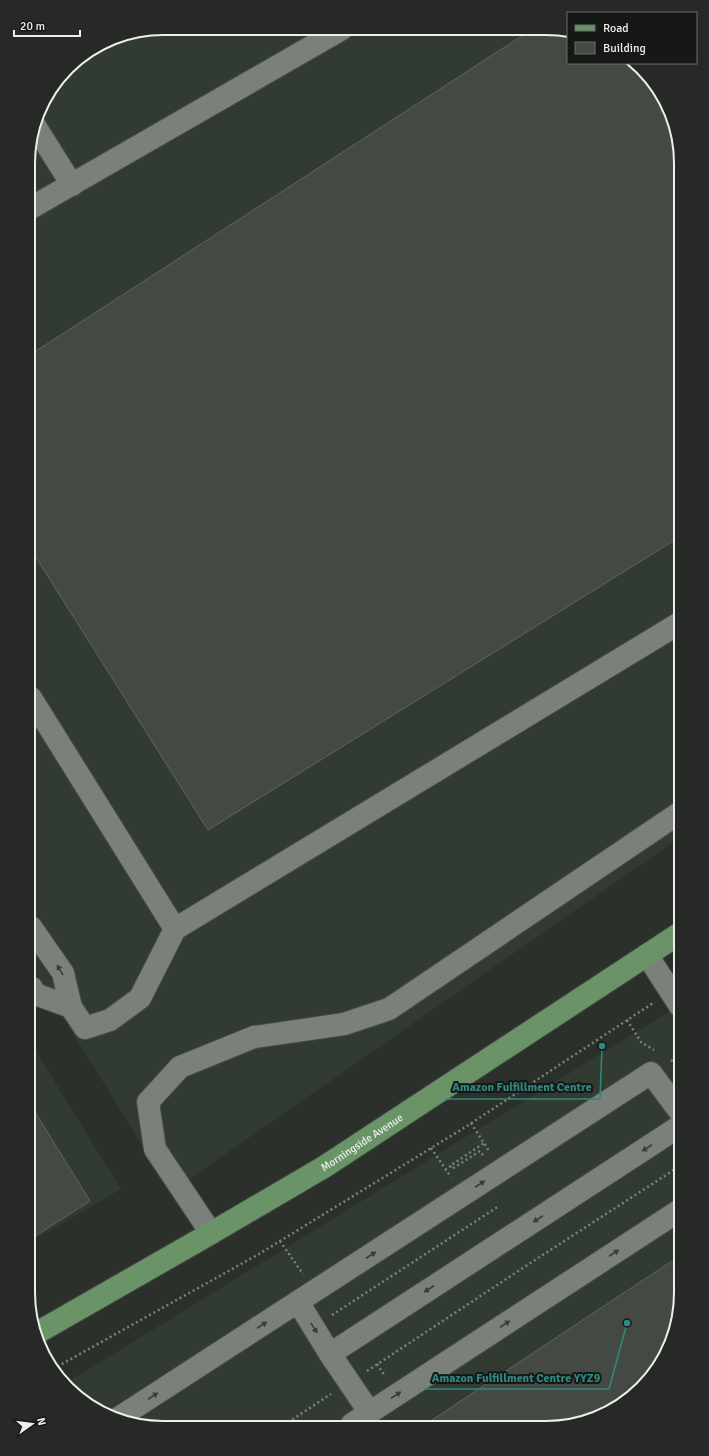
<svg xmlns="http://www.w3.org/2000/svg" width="709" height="1456" font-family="Signika,sans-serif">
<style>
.built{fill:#323b31}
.building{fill:#444a43;stroke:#60665f}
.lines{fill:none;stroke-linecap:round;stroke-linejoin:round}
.minor-casing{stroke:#484c47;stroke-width:24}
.major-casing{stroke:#484c47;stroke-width:24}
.path{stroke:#7e827d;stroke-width:2.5;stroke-dasharray:2 3;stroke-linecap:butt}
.minor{stroke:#7b817a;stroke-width:22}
.major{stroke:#6a9367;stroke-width:22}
.oneway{fill:#393d38}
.labels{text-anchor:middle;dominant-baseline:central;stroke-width:4;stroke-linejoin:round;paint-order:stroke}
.street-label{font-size:11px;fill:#ecefeb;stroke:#151815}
.rim{fill:none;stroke:#ecefeb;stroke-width:2}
.leader{fill:none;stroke:#308881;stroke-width:1.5}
.callout-dot{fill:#308881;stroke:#151815;stroke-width:1.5}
.callout-label{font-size:12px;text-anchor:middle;font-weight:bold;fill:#308881;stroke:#151815;stroke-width:4;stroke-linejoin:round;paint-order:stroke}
</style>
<rect width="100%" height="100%" fill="#2b302b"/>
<path class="built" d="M163 28 568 31V63H636L663 95 676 128 679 838 171 1192 32 967 29 145 42 103 74 62 111 38Z
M680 1005 681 1302 648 1382 621 1405 581 1423 137 1425 74 1394 65 1384Z
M32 1045 121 1189 32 1241Z"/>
<path class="building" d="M531 30 568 31V63H636L663 95 676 128 678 538 208 830 30 548V355Z
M32 1107 90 1201 32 1238Z
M681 1255V1302L671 1345 648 1382 621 1405 581 1423 426 1424Z"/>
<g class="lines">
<g class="minor-casing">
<path id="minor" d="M35 126 72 185
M29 209 342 29
M31 698 175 929
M31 927 63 973 71 1007 85 1028 110 1020 140 998 175 929 678 624
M647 955 680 1006
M32 988 35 994 71 1007
M211 1233 155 1149 148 1102 180 1067 254 1037 344 1024 389 1009 679 813
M298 1302 330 1354 370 1413
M330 1354 680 1126
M120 1417 651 1073 680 1112
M352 1424 680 1210"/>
</g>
<g class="major-casing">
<g id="major">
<path id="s1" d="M35 1334 201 1239 324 1167 679 934"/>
</g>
</g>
<path class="path" d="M627 1020 641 1042 654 1050
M671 1060 675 1063 680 1070
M471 1123 489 1151
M431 1148 451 1177
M483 1155 480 1151 452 1169 450 1166 484 1143
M280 1241 303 1274
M332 1315 499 1206
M377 1364 385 1376
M53 1369 259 1254 467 1126 653 1003
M367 1371 535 1260 680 1166
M284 1425 331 1394"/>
<use href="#minor" class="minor"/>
<use href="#major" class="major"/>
</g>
<defs><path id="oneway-solid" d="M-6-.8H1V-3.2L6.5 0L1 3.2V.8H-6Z"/></defs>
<g class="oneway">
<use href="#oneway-solid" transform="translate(60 970) rotate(-120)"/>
<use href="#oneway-solid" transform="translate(647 1148) rotate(147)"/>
<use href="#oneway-solid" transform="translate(480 1184) rotate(-33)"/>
<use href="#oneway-solid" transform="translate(538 1219) rotate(147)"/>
<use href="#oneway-solid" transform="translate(614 1253) rotate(-33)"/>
<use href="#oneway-solid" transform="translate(371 1255) rotate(-33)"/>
<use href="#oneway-solid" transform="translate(429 1289) rotate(147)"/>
<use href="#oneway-solid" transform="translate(505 1324) rotate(-33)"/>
<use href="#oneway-solid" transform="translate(262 1325) rotate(-33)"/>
<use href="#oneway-solid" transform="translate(314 1328) rotate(58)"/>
<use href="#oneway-solid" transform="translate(396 1395) rotate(-33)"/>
<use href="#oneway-solid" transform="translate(153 1396) rotate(-33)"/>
</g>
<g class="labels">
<g class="street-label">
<text stroke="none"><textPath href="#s1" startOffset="379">Morningside Avenue</textPath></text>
</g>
</g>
<path d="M0 0H709V1456H0ZM163 35H546A128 128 0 0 1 674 163V1293A128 128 0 0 1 546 1421H163A128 128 0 0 1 35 1293V163A128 128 0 0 1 163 35Z" fill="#262926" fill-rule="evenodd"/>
<path class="rim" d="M163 35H546A128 128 0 0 1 674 163V1293A128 128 0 0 1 546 1421H163A128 128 0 0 1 35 1293V163A128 128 0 0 1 163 35Z"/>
<path class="leader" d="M602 1046L600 1099H445M627 1323L609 1389H424"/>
<g class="callout-dot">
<circle cx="602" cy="1046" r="4"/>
<circle cx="627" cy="1323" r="4"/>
</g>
<g class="callout-label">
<text x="522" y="1091">Amazon Fulfillment Centre</text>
<text x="516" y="1382">Amazon Fulfillment Centre YYZ9</text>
</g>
<rect x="567" y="12" width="130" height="52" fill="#151815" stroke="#6b6e6b"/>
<rect x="575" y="25" width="20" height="6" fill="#6a9367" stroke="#6b6e6b"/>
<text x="603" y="32" font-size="12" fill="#ecefeb">Road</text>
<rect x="575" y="42" width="20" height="12" fill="#444a43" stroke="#6b6e6b"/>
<text x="603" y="52" font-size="12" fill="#ecefeb">Building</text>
<g transform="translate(32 1424) rotate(76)" stroke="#151815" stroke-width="3" paint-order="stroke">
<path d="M0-3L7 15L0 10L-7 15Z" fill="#ecefeb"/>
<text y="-6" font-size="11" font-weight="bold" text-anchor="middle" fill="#ecefeb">N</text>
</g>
<path d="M14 30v6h66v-6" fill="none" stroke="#ecefeb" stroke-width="2"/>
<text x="20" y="30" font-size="12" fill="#ecefeb" stroke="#151815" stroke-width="3" paint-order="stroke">20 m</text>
</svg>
